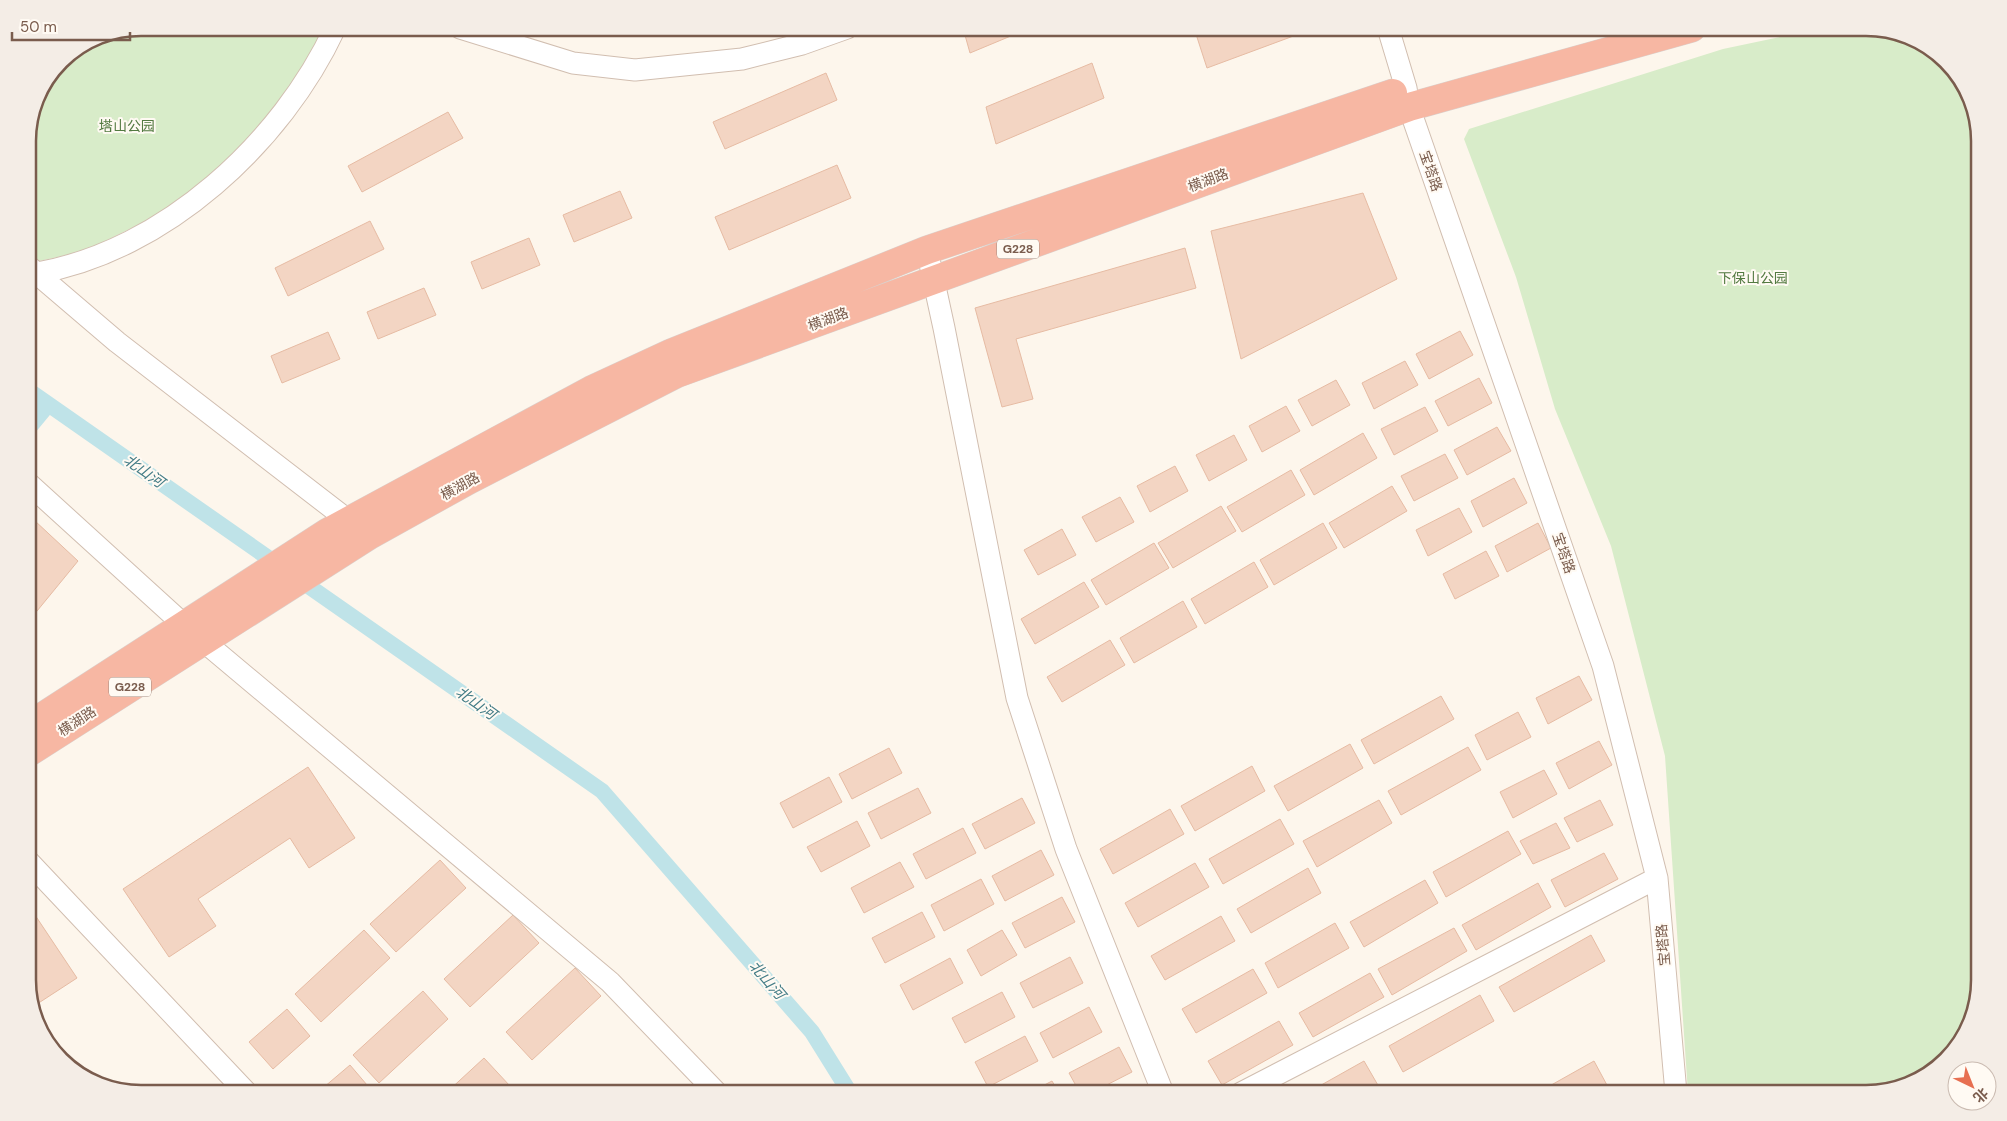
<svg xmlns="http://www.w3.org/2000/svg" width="2007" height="1121" font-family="'DM Sans','Noto Sans SC',sans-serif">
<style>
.green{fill:#d8ecc9}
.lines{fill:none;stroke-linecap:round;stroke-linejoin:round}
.canal{stroke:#bfe3e8;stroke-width:16}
.building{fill:#f3d5c3;stroke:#e6bba3}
.minor-casing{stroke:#d1beb0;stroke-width:23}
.highway-casing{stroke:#dad1cd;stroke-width:29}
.minor{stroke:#fff;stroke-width:21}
.highway{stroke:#f7b7a3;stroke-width:28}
.labels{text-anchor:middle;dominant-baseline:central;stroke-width:4;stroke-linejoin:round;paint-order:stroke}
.shield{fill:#fffaf3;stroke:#a28b7f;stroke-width:1}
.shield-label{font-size:12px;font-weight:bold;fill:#7a5c4d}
.park-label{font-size:14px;fill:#537a41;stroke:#fffaf3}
.street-label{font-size:14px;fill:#7a5c4d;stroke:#fffaf3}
.water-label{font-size:15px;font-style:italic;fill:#437c86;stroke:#fffaf3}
.rim{fill:none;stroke:#7a5c4d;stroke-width:2.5}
</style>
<rect width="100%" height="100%" fill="#fdf6ec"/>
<path class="green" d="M141 28H325L318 44 274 112 224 164 172 208 85 251 39 261 28 253V134L36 97 61 61 98 36Z
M1822 28H1866L1922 43 1961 78 1979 134V980L1964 1036 1923 1078 1866 1093H1688L1665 756 1611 546 1555 409 1516 277 1464 139 1469 129 1723 49Z"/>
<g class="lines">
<path class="canal" d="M28 390 602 791 812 1032 850 1093
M28 429 47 406"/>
</g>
<path class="building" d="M963 28H1030L970 53Z
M1194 28H1305L1307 31 1207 68Z
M1092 63 1104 98 996 144 986 107Z
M826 73 837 100 725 149 713 122Z
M448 112 463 138 362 192 348 166Z
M837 165 851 198 729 250 715 217Z
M620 191 632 218 574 242 563 215Z
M1363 193 1397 279 1241 359 1211 231Z
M370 221 384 249 288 296 275 268Z
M529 238 540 265 482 289 471 262Z
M1185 248 1196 288 1016 339 1033 399 1002 407 975 308Z
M424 288 436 315 378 339 367 312Z
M1460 331 1473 355 1429 379 1416 354Z
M328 332 340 359 282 383 271 356Z
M1405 361 1418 385 1374 409 1362 383Z
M1479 378 1492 403 1448 426 1435 401Z
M1336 380 1350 405 1312 426 1298 400Z
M1286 406 1300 431 1262 452 1249 426Z
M1425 407 1438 431 1394 455 1381 429Z
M1497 427 1511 451 1467 475 1454 450Z
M1363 433 1377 458 1314 495 1300 470Z
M1234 435 1247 460 1209 481 1196 455Z
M1445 454 1458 478 1414 501 1401 476Z
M1175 466 1188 491 1150 512 1137 486Z
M1291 470 1305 495 1242 532 1227 507Z
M1514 478 1527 503 1483 527 1471 501Z
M1392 486 1407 511 1344 548 1329 523Z
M1120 497 1134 522 1096 542 1082 517Z
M1221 506 1236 531 1173 568 1158 543Z
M1459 508 1472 532 1428 556 1416 530Z
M34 520 78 561 28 622V528Z
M1323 523 1337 548 1274 585 1260 560Z
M1538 523 1551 548 1507 572 1495 546Z
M1062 529 1076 555 1038 575 1024 550Z
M1154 543 1169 568 1106 605 1091 580Z
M1486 551 1499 576 1455 599 1443 574Z
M1254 562 1268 587 1205 624 1191 599Z
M1084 582 1099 607 1035 644 1021 619Z
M1183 601 1197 627 1134 663 1120 638Z
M1110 640 1125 665 1062 702 1047 677Z
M1579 676 1592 700 1548 724 1536 698Z
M1441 696 1454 719 1374 764 1361 740Z
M1518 712 1531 737 1487 760 1475 735Z
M1599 741 1612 765 1569 789 1556 763Z
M1350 744 1363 768 1288 811 1274 786Z
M1468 747 1481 770 1401 815 1388 791Z
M889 748 902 773 852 799 839 774Z
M1252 766 1265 791 1195 831 1181 806Z
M308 767 355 838 309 868 290 838 198 899 216 926 169 957 123 889Z
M1544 770 1557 794 1513 818 1500 792Z
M829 777 842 802 793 828 780 803Z
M918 788 931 813 881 839 868 813Z
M1022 798 1035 823 985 849 972 824Z
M1379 800 1392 823 1317 867 1303 841Z
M1600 800 1613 825 1577 842 1564 818Z
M1170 809 1184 834 1113 874 1100 849Z
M1280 819 1294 844 1223 884 1209 859Z
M857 821 870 846 821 872 807 847Z
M1556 823 1570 848 1533 864 1520 841Z
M963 828 976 853 926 879 913 854Z
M1508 831 1521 854 1446 897 1433 872Z
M1041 850 1054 875 1005 901 992 876Z
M1604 853 1618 879 1565 907 1551 880Z
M440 860 466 888 396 952 370 924Z
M900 862 914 887 864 913 851 888Z
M1195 863 1209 887 1138 927 1125 903Z
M1308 868 1321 893 1251 933 1237 909Z
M981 879 994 904 944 931 931 905Z
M1425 880 1438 903 1364 947 1350 922Z
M1538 883 1551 907 1476 950 1462 925Z
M1062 897 1075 922 1025 948 1012 923Z
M33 912 77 978 34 1006 28 987V916Z
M922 912 935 937 885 963 872 938Z
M513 915 539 943 470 1007 444 979Z
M1221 916 1235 941 1165 980 1151 956Z
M1335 923 1349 948 1278 988 1265 963Z
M1454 928 1467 951 1392 995 1378 969Z
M364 930 390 958 321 1022 295 994Z
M1002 930 1017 955 981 976 967 950Z
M1591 935 1605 961 1514 1012 1499 987Z
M1070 957 1083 983 1033 1008 1020 983Z
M950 958 963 983 913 1010 900 985Z
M575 968 601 996 532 1060 506 1032Z
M1253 969 1267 993 1196 1033 1182 1009Z
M1370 973 1384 997 1313 1037 1299 1013Z
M423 991 448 1019 379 1083 353 1055Z
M1002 992 1015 1017 965 1043 952 1018Z
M1480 995 1494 1021 1403 1072 1389 1046Z
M1089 1007 1102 1032 1053 1058 1040 1033Z
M287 1009 310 1036 273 1069 249 1042Z
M1279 1021 1293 1045 1222 1085 1208 1061Z
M1025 1036 1038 1061 988 1087 975 1062Z
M1119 1047 1132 1072 1091 1093H1080L1069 1073Z
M484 1058 510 1086 503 1093H446Z
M1364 1061 1379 1087 1368 1093H1307Z
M1594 1061 1608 1087 1597 1093H1537Z
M350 1065 373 1092 371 1093H317Z
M1052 1081 1059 1093H1029Z"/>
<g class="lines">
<g class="minor-casing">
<path id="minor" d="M460 28 573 63 635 70 742 59 802 44 847 28
M1388 28 1406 88 1409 107 1603 666 1657 878 1676 1093
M927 250 944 328 1017 698 1066 849 1163 1093
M28 266 117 342 349 521
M37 273C165 251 282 142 335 28
M28 483 183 624 610 982 717 1093
M28 861 247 1093
M1241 1093 1657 878"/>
</g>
<g class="highway-casing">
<path id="highway" d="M28 726 328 532 591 390 671 353 927 250 1393 93
M28 753 370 535 469 480 676 374 1409 107 1692 28"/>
</g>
<use href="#minor" class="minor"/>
<use href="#highway" class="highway"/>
</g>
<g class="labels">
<g class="shield">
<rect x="997" y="239.5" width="42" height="19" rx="4"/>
<rect x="109" y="677.5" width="42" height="19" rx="4"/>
</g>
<g class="shield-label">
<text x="1018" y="249">G228</text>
<text x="130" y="687">G228</text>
</g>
<g class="park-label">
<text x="127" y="126">塔山公园</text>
<text x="1753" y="278">下保山公园</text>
</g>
<g class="street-label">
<text transform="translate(1431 171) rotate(71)">宝塔路</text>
<text transform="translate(1208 180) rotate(-20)">横湖路</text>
<text transform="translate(828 319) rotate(-20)">横湖路</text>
<text transform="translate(460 486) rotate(-29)">横湖路</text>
<text transform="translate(1564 553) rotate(71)">宝塔路</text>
<text transform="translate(77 721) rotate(-33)">横湖路</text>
<text transform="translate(1663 945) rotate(-95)">宝塔路</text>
</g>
<g class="water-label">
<text transform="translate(144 471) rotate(35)">北山河</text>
<text transform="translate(476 703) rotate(35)">北山河</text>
<text transform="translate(767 980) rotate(49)">北山河</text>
</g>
</g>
<path d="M0 0H2007V1121H0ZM141 36H1866A105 105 0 0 1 1971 141V980A105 105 0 0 1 1866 1085H141A105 105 0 0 1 36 980V141A105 105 0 0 1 141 36Z" fill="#f4ede6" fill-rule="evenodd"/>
<path class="rim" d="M141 36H1866A105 105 0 0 1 1971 141V980A105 105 0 0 1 1866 1085H141A105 105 0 0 1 36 980V141A105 105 0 0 1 141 36Z"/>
<g transform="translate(1972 1086) rotate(137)"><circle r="24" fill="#fffaf3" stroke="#cabbb1"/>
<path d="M0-4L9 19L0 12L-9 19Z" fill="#e76f51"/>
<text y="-8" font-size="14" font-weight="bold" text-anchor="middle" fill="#7a5c4d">北</text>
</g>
<path d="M12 32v8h118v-8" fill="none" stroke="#7a5c4d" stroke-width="2.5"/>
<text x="20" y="32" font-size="15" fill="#7a5c4d" stroke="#fffaf3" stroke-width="4" paint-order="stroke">50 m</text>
</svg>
